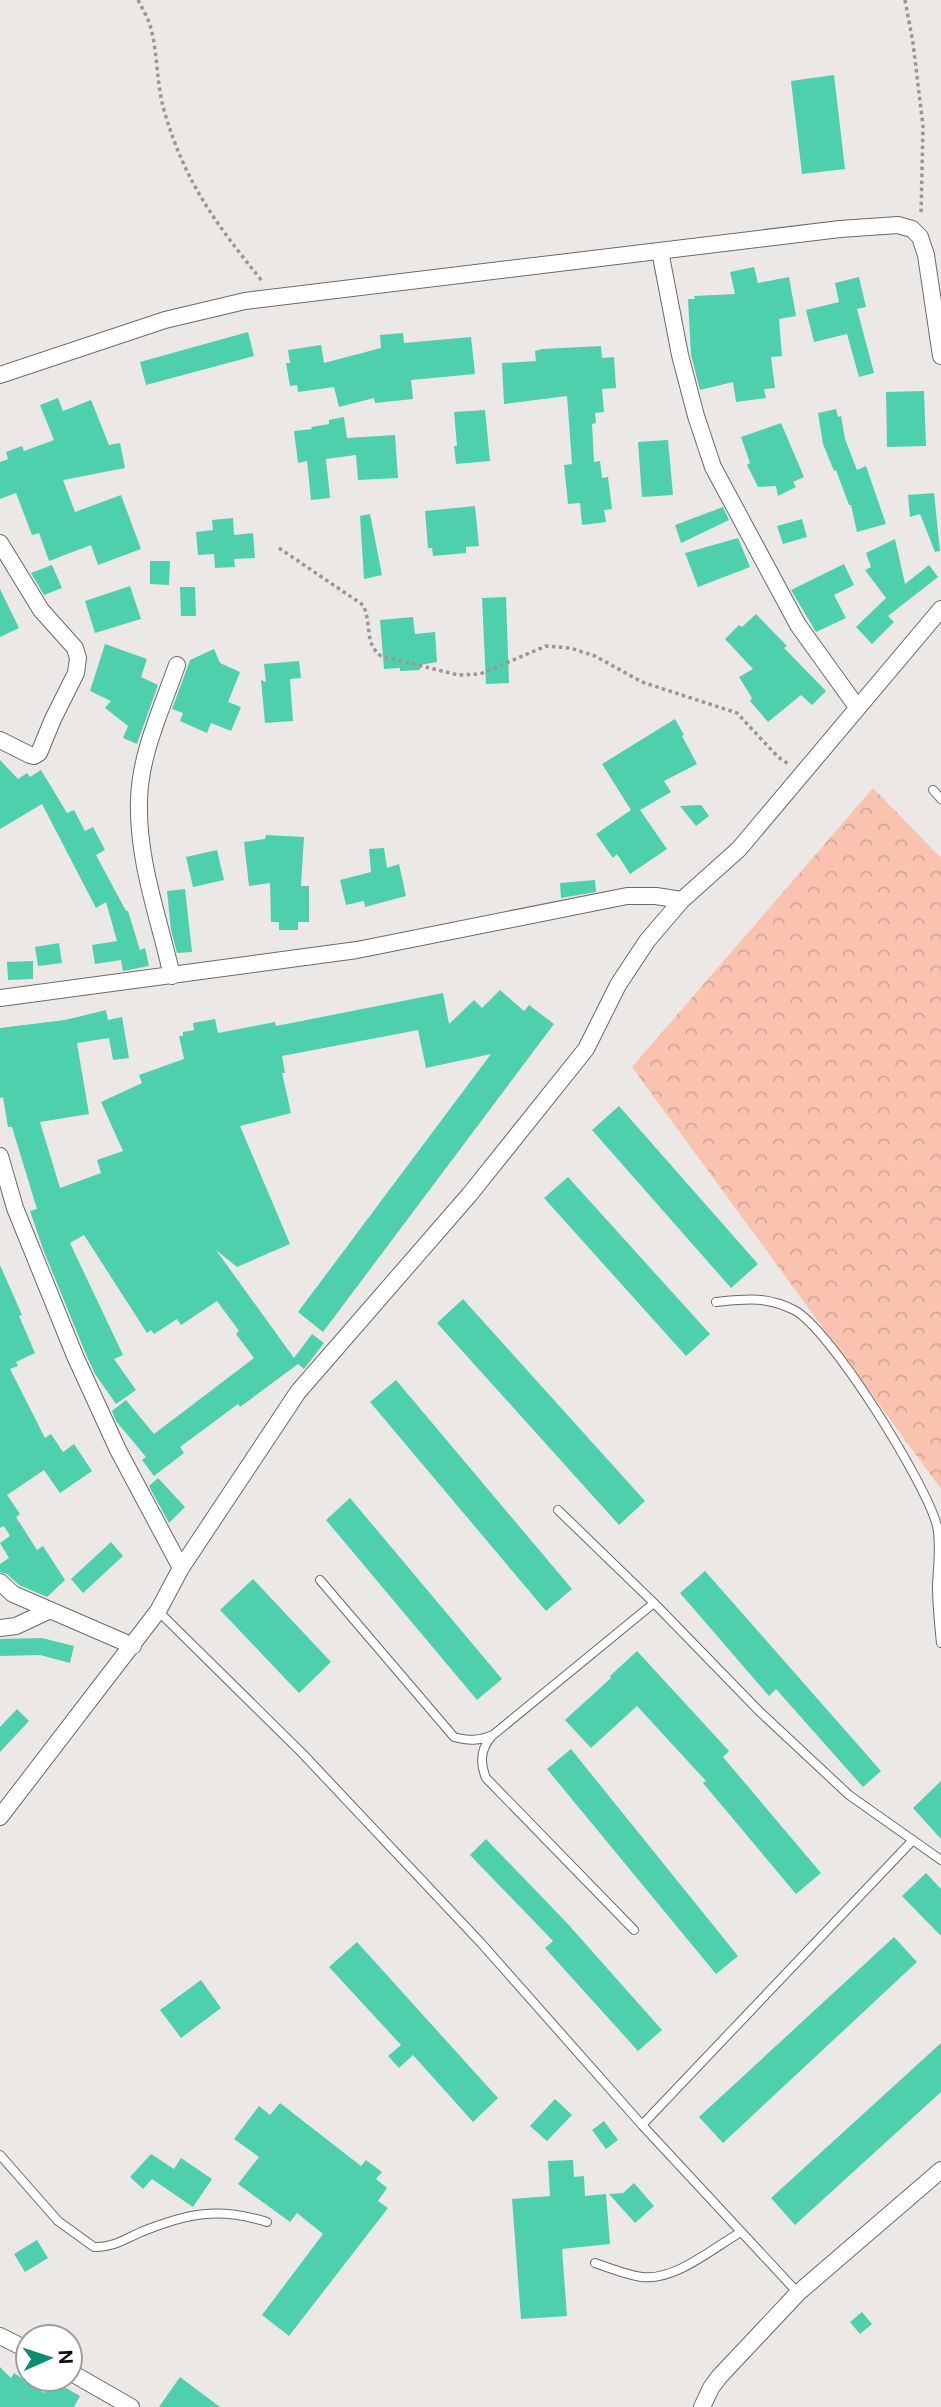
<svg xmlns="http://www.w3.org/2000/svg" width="941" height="2407" font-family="'Public Sans',sans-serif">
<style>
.forest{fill:url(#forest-crowns)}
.building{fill:#4fd0ad}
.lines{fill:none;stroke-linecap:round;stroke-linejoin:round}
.service-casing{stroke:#6d6968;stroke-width:10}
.minor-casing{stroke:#6d6968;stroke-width:18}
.path{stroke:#999694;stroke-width:3.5;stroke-dasharray:3.5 3.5;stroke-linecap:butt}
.service{stroke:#fff;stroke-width:8}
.minor{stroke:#fff;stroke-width:16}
</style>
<defs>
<pattern id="forest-crowns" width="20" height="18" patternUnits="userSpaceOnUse" patternTransform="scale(1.75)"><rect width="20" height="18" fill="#f9c3af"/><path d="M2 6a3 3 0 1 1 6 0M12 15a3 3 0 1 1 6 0" fill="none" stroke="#d4a696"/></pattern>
</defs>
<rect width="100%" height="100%" fill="#ece8e6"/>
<path class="forest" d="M873 788 941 858V1489L632 1067Z"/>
<path class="building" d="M834 75 845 169 802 174 791 81Z
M754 267 758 283 789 277 796 316 779 319 782 356 771 357 775 388 764 389 766 398 736 402 733 382 700 390 691 355 688 299H695L694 296 735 294 730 272Z
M859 277 866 307 857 309 874 373 859 377 847 334 814 342 806 310 839 302 835 283Z
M248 332 254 356 146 385 140 362Z
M403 333 404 343 471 337 475 374 411 380 413 399 375 403 374 398 339 407 334 387 298 392 297 385 290 386 286 363H290L288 350 321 345 324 363 381 348 380 335Z
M601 346 602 358 614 357 616 388 602 389 604 412 595 413 596 423 592 424 594 462 600 461 602 478 608 477 612 509 604 510 606 522 582 525 580 503 568 504 564 465 572 464 567 396 504 404 502 363 536 361 535 351 542 349Z
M924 391 926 446 887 447 886 392Z
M58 398 63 411 91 400 109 445 120 443 125 468 63 480 75 512 121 495 141 549 98 565 91 545 49 561 39 533 32 535 16 493 0 499V462L8 459 6 452 22 446 24 451 54 440 40 405Z
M836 409 838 417 841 416 845 439 857 470 866 466 886 524 857 532 851 505H849L836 470 834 471 823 444 818 413Z
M485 410 490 461 456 464 454 446H457L454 412Z
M344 417 347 438 395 435 398 478 358 480 356 455 326 459 330 498 311 500 307 461 298 463 294 431 312 429 311 427 329 424V420Z
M781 423 804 477 793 482 796 487 778 496 776 486 758 487 747 465 750 463 741 437Z
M668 440 673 495 642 497 638 442Z
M934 493 940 551 935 552 920 514 910 517 908 495Z
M475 506 479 546 466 547V553L433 556 432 548H428L425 511Z
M723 507 729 520 681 543 675 525Z
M370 514 382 575 364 579 360 516Z
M233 518 234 535 253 533 255 558 234 559 235 567 215 568 214 554 198 555 196 532 213 530 212 520Z
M802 519 807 537 783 544 777 526Z
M738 538 750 567 698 587 685 553Z
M895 539 905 584 929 565 938 577 888 616 894 622 872 644 856 627 886 598 865 570 871 567 866 553Z
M150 561H170L169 585 150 584Z
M844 564 854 585 834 595 846 618 816 632 791 590Z
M52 565 62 588 44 595 31 573Z
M130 586 141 619 95 633 85 601Z
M180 587H195L196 616H181Z
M0 589 19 628 0 637Z
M506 597 509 683 486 684 482 598Z
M756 614 787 646 784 648 826 691 812 705 801 695 768 722 750 701 752 698 739 677 753 669 725 639 739 625 742 627Z
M413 617 415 634 435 632 437 662 420 665V670L400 671V668L384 669 380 620Z
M105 644 147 659 141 677 158 685 137 744 123 738 128 726 105 708 111 701 90 691Z
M214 649 220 663 240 672 228 702 241 707 231 731 211 723 207 733 180 721 183 713 172 709 190 660Z
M299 661 301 678 290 679 293 721 265 723 261 680 266 682 264 664Z
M675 719 684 735 682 736 697 764 664 781 671 792 640 810 667 849 630 874 617 854 613 858 596 834 631 810 602 764Z
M0 760 18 779 27 773 30 777 41 770 67 813 74 810 85 831 93 827 105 850 96 855 126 911H128L140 950 145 948 149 966 123 971 121 960 95 964 92 945 117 941 106 902 96 908 42 804 0 829Z
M701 805 709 816 696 826 680 806Z
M266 835 304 837 301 886H309V922H298V930H279V922H271L270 883 249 886 244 842 265 839Z
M384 848 387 868 399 864 406 896 365 907 364 901 346 905 340 880 371 872 369 849Z
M217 850 224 880 193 887 186 857Z
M595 880 596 892 561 898 560 883Z
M185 889 192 952 177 953 171 930 167 891Z
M59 943 62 963 38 966 35 947Z
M33 961V979L8 980 7 962Z
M500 990 524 1011 529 1005 554 1024 323 1332 298 1312 491 1054 426 1068 418 1030 282 1056 285 1073H282L291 1113 240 1126 290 1244 237 1267 216 1250 294 1358 312 1334 324 1343 304 1369 298 1364 240 1407 238 1404 180 1447 184 1453 154 1476 142 1460 146 1457 116 1421 112 1411 126 1400 154 1434 254 1358 236 1334 239 1331 217 1301 181 1325 177 1319 154 1334 151 1330 147 1333 84 1235 70 1243 123 1355 114 1359 136 1390 116 1404 95 1374 85 1352 43 1249 30 1211 37 1209 12 1127H8L3 1097 0 1098V1028L65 1020 106 1010 108 1020 122 1017 129 1058 113 1060 109 1038 77 1043 89 1114 40 1122 60 1188 101 1173 97 1160 123 1151 101 1102 142 1083 139 1075 184 1059 179 1036H183V1032L194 1030 193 1023 215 1019 218 1033 275 1022 276 1026 443 993 449 1024 474 1000 482 1008Z
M619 1106 758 1264 731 1288 592 1130Z
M568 1177 710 1334 686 1356 544 1198Z
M0 1265 22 1315 19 1316 35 1353 16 1362 18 1366 10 1369 45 1438 51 1434 63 1452 74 1444 92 1471 60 1493 44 1470 7 1495 20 1514 16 1517 37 1550 43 1546 65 1580 47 1597 19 1585 7 1574 0 1572V1564L9 1558 0 1543 10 1536 4 1526 0 1528Z
M463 1299 645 1501 619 1525 437 1323Z
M396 1380 572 1589 546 1611 370 1402Z
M158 1478 185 1507 169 1523 149 1486Z
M350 1498 502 1679 477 1700 326 1520Z
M111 1542 123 1556 83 1593 71 1579Z
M705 1571 881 1771 863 1787 776 1689 769 1696 680 1593Z
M253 1579 331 1662 299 1693 220 1610Z
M42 1638 74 1646 70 1663 40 1655 0 1656V1639Z
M637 1651 729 1751 723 1757 821 1873 796 1894 703 1783 706 1781 637 1706 591 1748 565 1720 611 1678 610 1676Z
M17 1709 29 1721 0 1752V1727Z
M571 1749 738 1956 716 1974 547 1769Z
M941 1781V1839L913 1808Z
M486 1839 567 1923 662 2030 638 2051 545 1948 553 1941 470 1855Z
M926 1873 941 1889V1936L902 1896Z
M894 1937 917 1962 723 2143 699 2117Z
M357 1942 498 2098 473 2122 413 2055 399 2068 388 2056 401 2045 329 1967Z
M201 1980 221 2008 181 2038 160 2010Z
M941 2043V2092L795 2225 771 2198Z
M555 2099 572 2115 547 2141 530 2126Z
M280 2103 361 2166 366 2160 382 2172 376 2179 387 2188 378 2201 388 2208 289 2336 262 2315 323 2234 297 2213 290 2222 238 2184 259 2157 234 2139 259 2106 270 2115Z
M604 2121 618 2140 606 2149 592 2130Z
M151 2154 174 2169 181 2158 212 2179 193 2207 152 2179 143 2189 130 2177Z
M573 2160 574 2177 584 2176 585 2196 606 2194 610 2244 562 2249 567 2316 521 2319 512 2199 550 2196 548 2161Z
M634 2183 654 2206 635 2223 609 2194 623 2193Z
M37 2240 48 2258 25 2272 14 2254Z
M862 2312 872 2324 860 2334 850 2322Z
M0 2367 11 2378 14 2373 44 2393 52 2380 80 2396 74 2407H0Z
M180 2377 220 2407H159Z"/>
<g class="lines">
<g class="service-casing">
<path id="service" d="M933 790 941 799
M716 1302C746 1299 766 1296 794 1310 830 1328 927 1485 937 1526 941 1545 938 1566 937 1585 937 1605 939 1624 941 1643
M558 1510 654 1603 760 1712 849 1795 941 1860
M320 1580 454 1737C469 1741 479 1741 493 1735L654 1603
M158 1611 302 1753 481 1943 642 2125 798 2293
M491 1737C480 1750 480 1763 486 1778L634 1930
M642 2125 913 1840
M0 2155 58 2221 94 2247C112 2248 125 2239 141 2232 188 2213 218 2207 267 2222
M595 2263C610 2268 627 2275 642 2277 675 2281 713 2248 741 2232"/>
</g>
<g class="minor-casing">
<path id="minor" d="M660 251 680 355 696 416 713 467 798 625 857 707
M0 375 165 320 245 301 840 229 898 225 912 229 920 237 926 255 941 356
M0 543 41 610 75 648 78 658 76 673 53 719 39 753 34 756 30 755 0 740
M172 976C159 918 137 860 139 800 140 754 162 708 177 665
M0 998 357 950 627 896H656L682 900
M0 1156 15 1208 75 1356 118 1450 181 1568
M0 1582 13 1594 133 1646
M0 1628 16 1626 48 1611
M0 1817 158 1611 181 1568 298 1392 470 1194 586 1049 618 985 647 941 682 900 739 849 941 609
M0 2336 28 2350
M70 2372 131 2407
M702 2407 711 2388 719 2377 798 2293 941 2170"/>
</g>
<path class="path" d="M138 0C142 8 147 16 150 25 158 52 156 82 164 110 184 181 216 224 262 281
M905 0 913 43 923 126 921 214
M279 548 363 605C372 623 364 644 381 656L458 675 480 674 546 646 570 648 595 656 642 682 737 713 778 757 790 765"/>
<use href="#service" class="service"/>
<use href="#minor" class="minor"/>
</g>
<g transform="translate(49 2358) rotate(87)"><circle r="33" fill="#ffffff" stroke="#a09f9f" stroke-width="2"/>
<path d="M0-5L12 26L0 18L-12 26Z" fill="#0f8c70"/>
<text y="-10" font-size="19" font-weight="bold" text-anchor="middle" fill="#121010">N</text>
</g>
</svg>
